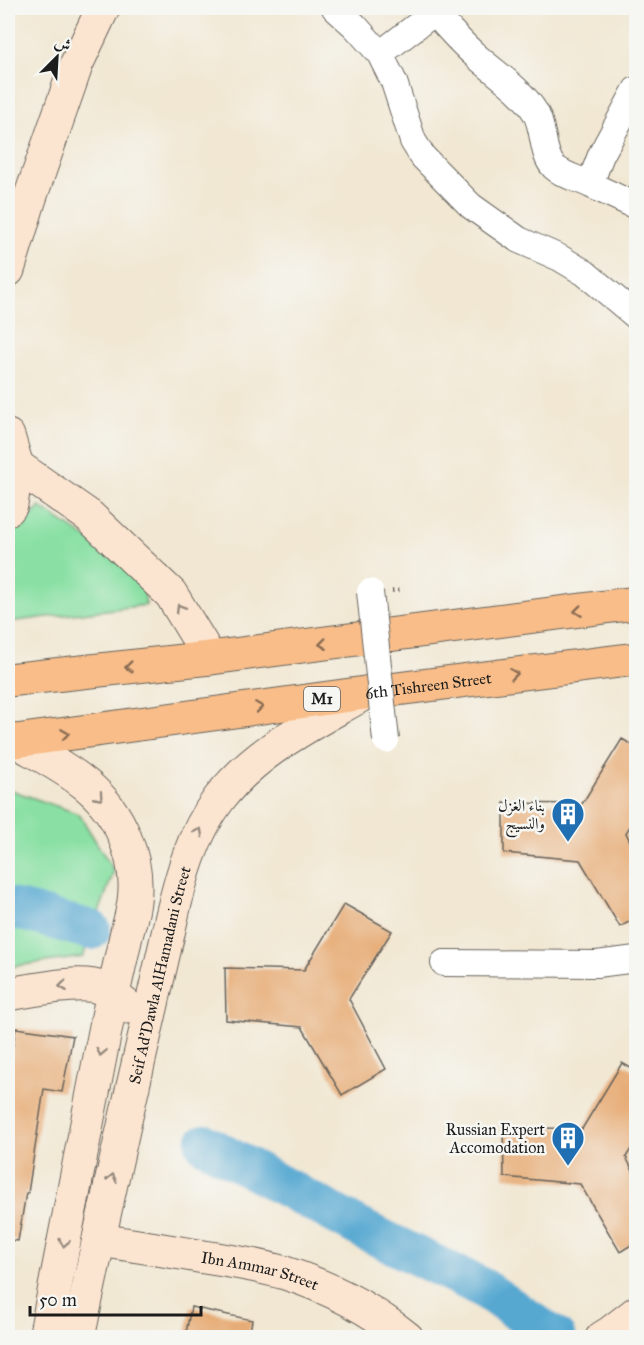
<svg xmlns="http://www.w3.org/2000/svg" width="644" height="1345" font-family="'IM FELL Great Primer',Amiri,serif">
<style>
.green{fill:#8ae0a4;stroke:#537e60;stroke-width:1.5}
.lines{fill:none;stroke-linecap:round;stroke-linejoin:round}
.river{stroke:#57a8d1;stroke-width:40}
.building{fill:#e7ad78}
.street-casing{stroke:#67635c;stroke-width:28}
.secondary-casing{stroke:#67635c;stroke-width:35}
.highway-casing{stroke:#67635c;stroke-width:35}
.path{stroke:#67635c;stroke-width:4;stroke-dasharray:1.5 4.5;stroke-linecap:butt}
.street{stroke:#fff;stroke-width:26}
.secondary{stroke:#fce5d0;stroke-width:33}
.highway{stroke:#f8bd89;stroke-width:33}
.street-bridge-casing{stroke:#67635c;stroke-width:28;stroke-linecap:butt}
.street-bridge{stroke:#fff;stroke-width:26}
.oneway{stroke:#978b7f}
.oneway2{stroke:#8a6c52}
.labels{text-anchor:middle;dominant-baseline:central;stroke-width:5;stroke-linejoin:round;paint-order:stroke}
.shield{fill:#f6f6f2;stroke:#5d5d5c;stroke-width:1.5}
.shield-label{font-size:15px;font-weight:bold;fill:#1c1c1c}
.street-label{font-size:16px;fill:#1c1c1c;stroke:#f6f6f2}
.poi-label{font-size:16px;fill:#1c1c1c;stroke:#f6f6f2;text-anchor:end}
</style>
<rect width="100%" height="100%" fill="#f6f6f2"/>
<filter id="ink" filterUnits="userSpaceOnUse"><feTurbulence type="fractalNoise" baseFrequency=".0167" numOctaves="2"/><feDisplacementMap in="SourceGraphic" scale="12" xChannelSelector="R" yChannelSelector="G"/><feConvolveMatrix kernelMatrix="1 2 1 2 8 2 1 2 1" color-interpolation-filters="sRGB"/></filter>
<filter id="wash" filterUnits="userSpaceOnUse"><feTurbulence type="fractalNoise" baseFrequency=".008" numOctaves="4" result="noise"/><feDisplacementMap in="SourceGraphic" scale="24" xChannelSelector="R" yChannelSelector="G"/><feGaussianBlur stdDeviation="1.35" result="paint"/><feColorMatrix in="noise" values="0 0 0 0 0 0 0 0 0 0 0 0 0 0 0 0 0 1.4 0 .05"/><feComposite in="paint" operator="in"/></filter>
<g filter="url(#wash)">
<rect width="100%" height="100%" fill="#f1e7d2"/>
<path class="green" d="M40 507 97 545 133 574 144 591 146 605 8 622V538Z
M8 789 79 814 114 871 83 957 8 967Z"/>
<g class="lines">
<path class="river" d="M8 907 91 930
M205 1144 368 1232 483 1288 556 1338"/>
</g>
<g id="blocks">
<path class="building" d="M622 739 636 747V816L626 833 636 853V918L620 927 580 860 504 853V803L582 804Z
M344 904 392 931 349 999 386 1069 342 1095 302 1027 226 1020 225 968 304 970Z
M16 1028 73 1036 62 1092 44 1089 28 1193H26L18 1241 8 1240V1069Z
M622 1063 636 1071V1141L626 1157 636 1177V1242L620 1252 580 1184 504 1177 503 1127 582 1129Z
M191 1307 252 1320 249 1338H185Z"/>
</g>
</g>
<g filter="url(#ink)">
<use href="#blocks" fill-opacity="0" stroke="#67635c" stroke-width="1.5"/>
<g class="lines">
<g class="street-casing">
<path id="street" d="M335 8 355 26 380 54 394 82 413 141 423 157 471 206 519 240 560 258 585 273 636 316
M434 12C447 27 460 42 475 55 494 72 522 90 535 112 545 128 541 154 554 167 564 176 579 179 591 185 606 192 621 199 636 206
M380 54 440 8
M590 184 601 155 636 90
M444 963 597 964 636 959"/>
</g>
<g class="secondary-casing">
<g id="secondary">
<path d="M8 270 30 198 77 63 103 8"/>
<path d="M8 436 17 466 11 505 8 509"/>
<path d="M17 466 89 516 171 594 210 658"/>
<path d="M16 741C61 767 105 786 125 838 133 857 137 880 134 901 133 912 129 924 126 936 120 963 114 989 108 1016 87 1123 66 1230 45 1338"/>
<path d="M8 994C30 991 81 979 101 988 111 993 119 1000 128 1007"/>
<path id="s1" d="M99 1240C134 1245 169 1251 204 1257 231 1261 258 1265 285 1273 329 1287 371 1309 407 1338"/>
<path id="s2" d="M78 1338C101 1226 126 1115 152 1004 158 976 165 948 171 920 181 877 192 835 219 799 256 750 314 723 365 693"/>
<path d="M602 1338 610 1333 636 1313"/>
</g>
</g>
<g class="highway-casing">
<g id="highway">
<path d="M8 680 210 658 636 603"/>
<path id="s3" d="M8 742 365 693 636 659"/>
</g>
</g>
<path class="path" d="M392 591 404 590"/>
<use href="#street" class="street"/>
<use href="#secondary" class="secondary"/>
<use href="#highway" class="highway"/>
<g class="street-bridge-casing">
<path id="street-bridge" d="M370 592 386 740"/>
</g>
<use href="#street-bridge" class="street-bridge"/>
</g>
<defs><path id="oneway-chevron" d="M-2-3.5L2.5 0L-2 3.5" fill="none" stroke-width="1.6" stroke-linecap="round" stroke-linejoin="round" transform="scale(1.5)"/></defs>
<g class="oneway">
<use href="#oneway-chevron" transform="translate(180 608) rotate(-121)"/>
<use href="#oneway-chevron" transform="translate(99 797) rotate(48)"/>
<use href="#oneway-chevron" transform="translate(199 832) rotate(-62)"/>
<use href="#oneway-chevron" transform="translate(63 986) rotate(173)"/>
<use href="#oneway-chevron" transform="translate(101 1052) rotate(101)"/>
<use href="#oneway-chevron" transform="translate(112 1178) rotate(-77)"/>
<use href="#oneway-chevron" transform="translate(64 1243) rotate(101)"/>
</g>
<g class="oneway2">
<use href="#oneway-chevron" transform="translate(578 611) rotate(173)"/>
<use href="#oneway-chevron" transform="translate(323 644) rotate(173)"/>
<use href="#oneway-chevron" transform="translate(129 667) rotate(174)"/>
<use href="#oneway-chevron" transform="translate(514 674) rotate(-7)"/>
<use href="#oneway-chevron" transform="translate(259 707) rotate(-8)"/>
<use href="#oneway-chevron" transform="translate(65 734) rotate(-8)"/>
</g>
</g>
<defs>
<g id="building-pin" transform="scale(1.725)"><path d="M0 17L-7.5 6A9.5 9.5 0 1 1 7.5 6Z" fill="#1f6fb2" stroke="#f6f6f2"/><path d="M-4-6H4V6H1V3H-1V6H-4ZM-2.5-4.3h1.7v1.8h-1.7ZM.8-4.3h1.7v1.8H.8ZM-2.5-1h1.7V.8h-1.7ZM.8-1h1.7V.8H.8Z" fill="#fff"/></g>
</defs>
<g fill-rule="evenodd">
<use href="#building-pin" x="568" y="814"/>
<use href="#building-pin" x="568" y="1138"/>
</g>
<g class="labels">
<rect class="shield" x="304" y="687" width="36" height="24" rx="4.5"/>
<g class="shield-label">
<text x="322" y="699">M1</text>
</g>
<g class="street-label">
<text stroke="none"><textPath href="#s3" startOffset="424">6th Tishreen Street</textPath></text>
<text stroke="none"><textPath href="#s2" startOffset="372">Seif Ad'Dawla AlHamadani Street</textPath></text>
<text stroke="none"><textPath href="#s1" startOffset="164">Ibn Ammar Street</textPath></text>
</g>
<g class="poi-label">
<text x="545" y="805">بناء الغزل<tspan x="545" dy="18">والنسيج</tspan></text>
<text x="545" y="1129">Russian Expert<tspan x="545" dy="18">Accomodation</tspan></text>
</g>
</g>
<rect width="644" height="1345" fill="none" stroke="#f6f6f2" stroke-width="30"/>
<g transform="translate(57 57) rotate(24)" stroke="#f6f6f2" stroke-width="4.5" paint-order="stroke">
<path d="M0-4.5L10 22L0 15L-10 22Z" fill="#1c1c1c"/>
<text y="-9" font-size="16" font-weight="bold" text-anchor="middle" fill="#1c1c1c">ش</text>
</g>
<path d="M30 1306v9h171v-9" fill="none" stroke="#1c1c1c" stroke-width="3"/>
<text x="39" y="1306" font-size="18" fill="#1c1c1c" stroke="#f6f6f2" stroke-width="4.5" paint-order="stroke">50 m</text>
</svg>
